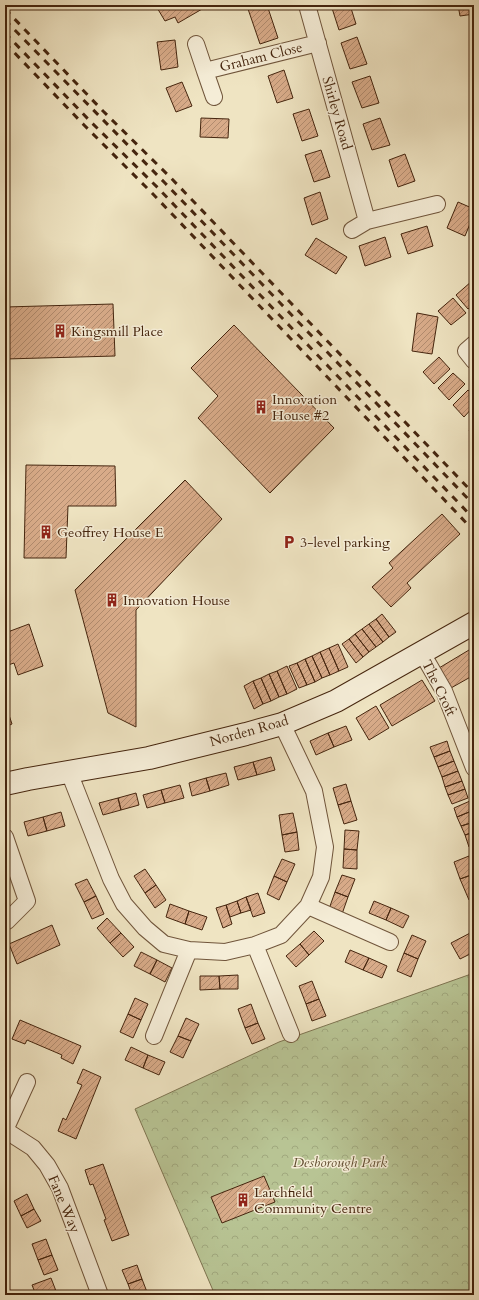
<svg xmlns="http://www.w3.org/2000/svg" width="479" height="1300" font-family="Cardo,serif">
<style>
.park{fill:url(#park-crowns);stroke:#7e7451}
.building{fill:url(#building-hatch);stroke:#45250e}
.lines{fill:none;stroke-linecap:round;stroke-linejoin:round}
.street-casing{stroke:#70553b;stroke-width:18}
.secondary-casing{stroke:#45250e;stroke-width:24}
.street{stroke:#f5edd7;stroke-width:16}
.secondary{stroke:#f5edd7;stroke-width:22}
.rail{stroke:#45250e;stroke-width:3;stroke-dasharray:7 7;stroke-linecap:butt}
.labels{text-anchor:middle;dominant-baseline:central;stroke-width:3;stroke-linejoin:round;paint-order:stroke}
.street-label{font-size:14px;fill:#45250e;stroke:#f5edd7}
.poi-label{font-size:14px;fill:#45250e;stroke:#f5edd7;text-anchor:start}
.park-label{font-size:14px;font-style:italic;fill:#624d30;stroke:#f5edd7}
</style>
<defs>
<pattern id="park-crowns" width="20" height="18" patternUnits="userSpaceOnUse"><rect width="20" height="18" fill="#b8c494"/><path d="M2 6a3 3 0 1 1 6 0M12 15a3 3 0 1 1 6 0" fill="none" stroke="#a0a87e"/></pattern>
<pattern id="building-hatch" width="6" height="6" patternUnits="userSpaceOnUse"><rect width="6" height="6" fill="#d8ab89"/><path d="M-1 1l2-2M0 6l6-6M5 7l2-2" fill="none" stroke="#b18b6e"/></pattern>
</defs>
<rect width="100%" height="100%" fill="#efe4c2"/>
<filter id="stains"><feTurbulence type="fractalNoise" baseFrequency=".005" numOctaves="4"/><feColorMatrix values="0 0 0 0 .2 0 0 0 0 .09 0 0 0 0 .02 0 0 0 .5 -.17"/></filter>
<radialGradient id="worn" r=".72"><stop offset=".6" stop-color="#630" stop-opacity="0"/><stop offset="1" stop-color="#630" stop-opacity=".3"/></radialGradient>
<path class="park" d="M474 973V1295H215L135 1109 279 1042Z"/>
<path class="building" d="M157 5H209L178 23 175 17 165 21 156 6Z
M249 5H267L278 38 260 44 247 6Z
M331 5H350L356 24 339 30Z
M458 5H473L474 14 460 16Z
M357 37 367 64 350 69 341 43Z
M175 40 178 67 161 70 157 42Z
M284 70 293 98 277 103 268 76Z
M370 76 379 103 362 108 352 82Z
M182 82 192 106 176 112 166 88Z
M309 109 318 136 302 141 293 114Z
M201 118 229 119 228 138 200 137Z
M380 118 390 145 372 150 363 124Z
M321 150 330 177 314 182 305 155Z
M405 154 415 181 398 187 389 160Z
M320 192 328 219 312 225 304 198Z
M458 202 474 209V214L465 236 447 228Z
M427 226 433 246 408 254 401 234Z
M385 237 391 257 365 266 359 246Z
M316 238 347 257 336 274 305 255Z
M472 281 474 284V304L468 309 456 295Z
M453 298 466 313 451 325 438 311Z
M113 304 115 356 5 359V307Z
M417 313 438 317 432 354 412 351Z
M234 325 334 428 270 493 198 418 218 396 191 368Z
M439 357 450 369 434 384 423 372Z
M453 373 465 384 449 400 438 388Z
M468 390 474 395V406L464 417 453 405Z
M474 424V434L469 431Z
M26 465 115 466 116 506H68L66 558H24Z
M185 480 222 519 136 610V727L108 713 75 590Z
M442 514 460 534 407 583 411 588 391 607 372 587 393 568 389 563Z
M382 614 396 632 389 637 376 619Z
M376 619 389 637 383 642 369 624Z
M29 624 43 666 18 675 14 663 5 666V633Z
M369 624 383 642 376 647 362 629Z
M362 629 376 647 369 652 355 634Z
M355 634 369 652 363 657 349 639Z
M349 639 363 657 356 663 342 644Z
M338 644 348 667 339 671 329 648Z
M474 647V675L451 688 439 668Z
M329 648 339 671 330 675 320 652Z
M320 652 330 675 322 678 312 656Z
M312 656 322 678 315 682 305 659Z
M305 659 315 682 307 685 297 663Z
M297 663 307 685 299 688 289 666Z
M287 666 297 689 287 694 277 671Z
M277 671 287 694 279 697 269 674Z
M269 674 279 697 271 701 261 678Z
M261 678 271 701 263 704 253 681Z
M422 680 435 701 392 726 380 705Z
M253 681 263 704 254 709 244 686Z
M5 703 12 724 5 727Z
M376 706 389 728 369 740 356 718Z
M474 719V730H473L470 721Z
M346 726 352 740 334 747 328 733Z
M328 733 334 747 316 755 310 741Z
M447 741 450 751 434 757 430 747Z
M450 751 454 761 438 767 434 757Z
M271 757 275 770 257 775 253 762Z
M454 761 458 771 442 777 438 767Z
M253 762 257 775 238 780 234 767Z
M458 771 462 781 445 787 442 777Z
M226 773 229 785 210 791 206 778Z
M206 778 210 791 192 796 189 783Z
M462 781 465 789 448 795 445 787Z
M346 784 351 801 338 805 333 788Z
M180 785 184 798 165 803 161 790Z
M465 789 468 798 452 804 448 795Z
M161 790 165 803 147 808 143 795Z
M136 793 139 805 121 810 118 798Z
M118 798 121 810 103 815 99 803Z
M351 801 357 820 344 824 338 805Z
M470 801 474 810 457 817 454 808Z
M474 810V822L461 826 457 817Z
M61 812 65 826 47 831 43 817Z
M293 813 297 832 282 835 279 815Z
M43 817 47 831 28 836 24 822Z
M474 822V832L465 835 461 826Z
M345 830 359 831 357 850 344 849Z
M297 832 299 850 285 852 282 835Z
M474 832V845L469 847 465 835Z
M344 849 357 850V869L343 868Z
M469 856 474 868V874L460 879 454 862Z
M282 859 295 864 287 882 274 876Z
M145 869 156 885 145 893 134 876Z
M474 874V898L469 900 460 879Z
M342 875 355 879 348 897 335 892Z
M274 876 287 882 279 900 267 894Z
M87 879 96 896 84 902 75 884Z
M156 885 166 900 155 908 145 893Z
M335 892 348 897 342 914 329 909Z
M258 893 265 913 253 917 246 897Z
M96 896 104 914 92 919 84 902Z
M246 897 251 910 241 913 237 901Z
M237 901 241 913 230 917 226 905Z
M374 901 391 908 386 920 369 913Z
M170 904 189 911 185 924 166 917Z
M226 905 232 924 223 928 216 908Z
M391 908 409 916 403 928 386 920Z
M189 911 207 917 202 930 185 924Z
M107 918 121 933 110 943 97 928Z
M52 925 60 945 17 964 9 944Z
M314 931 324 941 309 955 300 944Z
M474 931V952L460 959 451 943Z
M121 933 134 947 123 957 110 943Z
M412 935 426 941 418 959 404 953Z
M300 944 309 955 296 967 286 956Z
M350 950 369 958 363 970 345 962Z
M141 952 157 960 150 974 134 966Z
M404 953 418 959 411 977 397 971Z
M5 955 8 966 5 968Z
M369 958 387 966 382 978 363 970Z
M157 960 172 968 165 982 150 974Z
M238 975V989H220L219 976Z
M200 976H219L220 989 200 990Z
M312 981 319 999 306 1004 299 986Z
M135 998 148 1004 141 1020 128 1014Z
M319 999 326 1016 312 1021 306 1004Z
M251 1004 258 1023 245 1028 238 1009Z
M128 1014 141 1020 133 1038 120 1032Z
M186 1018 199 1024 191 1041 178 1036Z
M20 1020 81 1046 73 1064 61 1058 62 1055 27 1040 25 1044 12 1039Z
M258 1023 265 1039 252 1044 245 1028Z
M178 1036 191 1041 183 1058 170 1052Z
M131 1047 148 1055 143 1068 125 1060Z
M148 1055 165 1062 159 1075 143 1068Z
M83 1069 101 1077 76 1139 58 1131 63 1118 66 1120 82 1085 77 1083Z
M103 1164 129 1235 112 1241 104 1220 106 1219 93 1184 90 1185 85 1170Z
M264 1176 275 1202 222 1223 211 1197Z
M27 1194 34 1209 21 1216 14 1201Z
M34 1209 41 1221 27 1228 21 1216Z
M46 1239 52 1255 38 1260 32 1244Z
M52 1255 58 1270 44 1275 38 1260Z
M137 1265 142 1279 128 1284 122 1270Z
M51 1278 56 1291 47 1295H36L32 1285Z
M142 1279 147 1292 141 1295H132L128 1284Z
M56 1291 58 1295H47Z"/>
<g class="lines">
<g class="street-casing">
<path id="street" d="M307 5 367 221 437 204
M196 44 205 71 318 43
M205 71 214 97
M352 230 367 221
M474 344 466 351 474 361
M422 653 444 691 474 768
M69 772 111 879 124 904 145 928 164 944 189 950 225 952 255 945 281 935 308 906 321 877 325 847 314 791 282 724
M5 837 27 901 7 921 5 922
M308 906 390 942
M255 945 291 1034
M154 1036 189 950
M5 1130 33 1148 47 1165 60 1188 100 1295
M5 1130 27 1082"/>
</g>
<g class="secondary-casing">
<path id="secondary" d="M5 784 28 779 149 758 246 734 282 724 336 701 474 623"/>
</g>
<use href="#street" class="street"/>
<use href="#secondary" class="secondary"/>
<path class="rail" d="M5 9 103 111 171 178 474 494
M5 20 165 183 474 505
M5 33 90 121 158 188 474 519
M5 43 84 125 152 193 474 531"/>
</g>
<defs>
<g id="building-bare" transform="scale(1.08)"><path d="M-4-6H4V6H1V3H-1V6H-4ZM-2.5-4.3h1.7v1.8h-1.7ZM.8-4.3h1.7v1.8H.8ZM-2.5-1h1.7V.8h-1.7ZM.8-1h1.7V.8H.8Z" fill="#8f2418" stroke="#f5edd7" stroke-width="2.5" paint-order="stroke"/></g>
<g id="parking-bare" transform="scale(1.08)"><path d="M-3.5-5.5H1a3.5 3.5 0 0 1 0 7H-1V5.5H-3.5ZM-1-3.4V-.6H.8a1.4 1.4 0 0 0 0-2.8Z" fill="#8f2418" stroke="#f5edd7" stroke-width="2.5" paint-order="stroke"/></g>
</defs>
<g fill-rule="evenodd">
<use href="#building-bare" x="60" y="331"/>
<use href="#building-bare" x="261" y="407"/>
<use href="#building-bare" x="46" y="532"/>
<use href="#parking-bare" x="289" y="542"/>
<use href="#building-bare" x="112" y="600"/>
<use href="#building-bare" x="243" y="1200"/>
</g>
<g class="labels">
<g class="street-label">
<text transform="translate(261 57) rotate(-14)">Graham Close</text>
<text transform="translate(337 113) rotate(74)">Shirley Road</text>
<text transform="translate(439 688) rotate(64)">The Croft</text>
<text transform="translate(249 731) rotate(-16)">Norden Road</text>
<text transform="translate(64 1204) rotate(67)">Fane Way</text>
</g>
<g class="poi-label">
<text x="71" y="331">Kingsmill Place</text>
<text x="272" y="399">Innovation<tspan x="272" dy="16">House #2</tspan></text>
<text x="57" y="532">Geoffrey House E</text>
<text x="300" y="542">3-level parking</text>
<text x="123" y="600">Innovation House</text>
<text x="254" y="1192">Larchfield<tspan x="254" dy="16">Community Centre</tspan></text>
</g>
<g class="park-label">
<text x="340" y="1162">Desborough Park</text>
</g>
</g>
<rect width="479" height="1300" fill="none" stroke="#efe4c2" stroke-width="20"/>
<rect x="6" y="6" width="467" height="1288" fill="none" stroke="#45250e" stroke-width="2"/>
<rect x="10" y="10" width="459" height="1280" fill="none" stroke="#45250e"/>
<rect width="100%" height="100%" filter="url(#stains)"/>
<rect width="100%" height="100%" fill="url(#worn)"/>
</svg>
